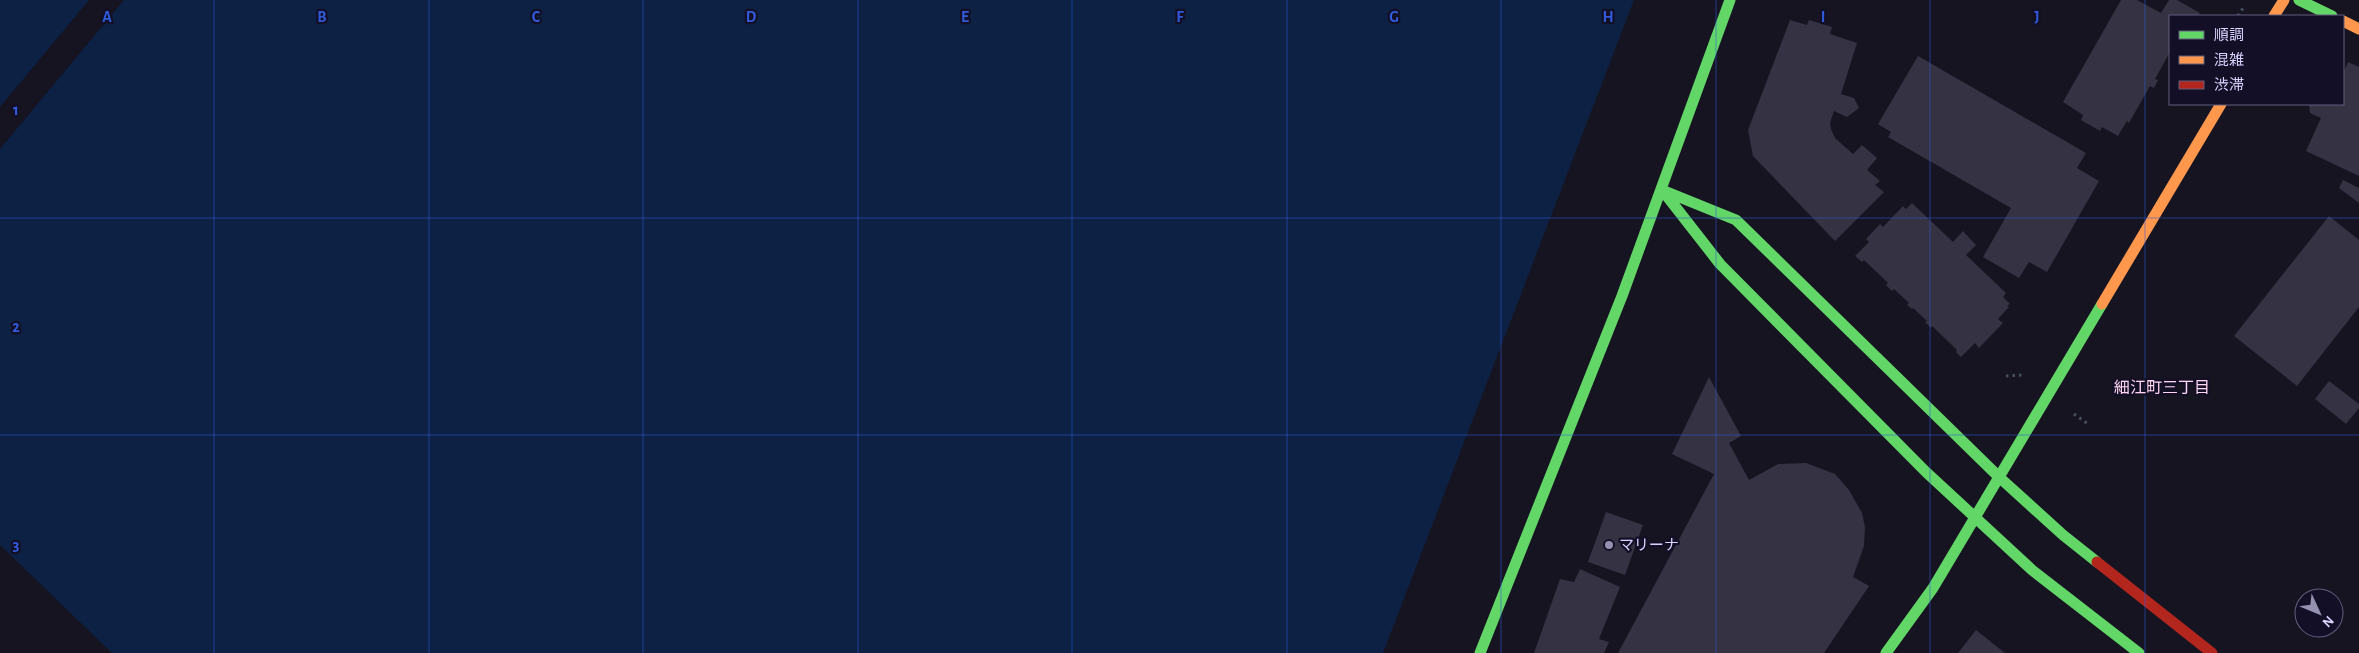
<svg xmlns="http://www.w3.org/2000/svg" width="2359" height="653" font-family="'Alegreya Sans','Noto Sans JP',sans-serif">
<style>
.water{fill:#0d2144}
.building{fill:#343243}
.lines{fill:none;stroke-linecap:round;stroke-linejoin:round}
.path{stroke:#44505f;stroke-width:3;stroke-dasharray:2.5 4;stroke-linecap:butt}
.fast{stroke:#63d668;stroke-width:11}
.slow{stroke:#ff974d;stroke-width:11}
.jam{stroke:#b3261e;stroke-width:11}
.grid{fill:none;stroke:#305bdc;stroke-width:1;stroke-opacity:0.55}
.poi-dot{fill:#9591b1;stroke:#130f26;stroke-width:2}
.labels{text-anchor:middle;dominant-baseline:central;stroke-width:4.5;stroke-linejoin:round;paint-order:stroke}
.poi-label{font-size:15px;fill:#d9d4ff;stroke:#130f26;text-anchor:start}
.neighbourhood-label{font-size:16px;fill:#ffd6f0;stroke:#130f26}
.grid-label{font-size:16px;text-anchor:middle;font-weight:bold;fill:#305bdc;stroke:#130f26;stroke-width:4.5;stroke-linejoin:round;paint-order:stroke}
</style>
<rect width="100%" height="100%" fill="#161421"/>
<path class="water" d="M0 0H89L0 107Z
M124 0H1634L1383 653H112L0 545V149Z"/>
<path class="building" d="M2121 0H2137L2161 13 2169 0H2177L2200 13 2197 16H2170V52L2155 79 2158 80 2154 88 2150 86 2129 123 2127 121 2118 136 2102 127 2100 131 2081 120 2083 115 2063 102Z
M1790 20 1807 25 1809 20 1832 27 1830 34 1857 43 1841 94 1854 98 1859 108 1847 117 1834 111 1830 123 1831 129 1835 138 1853 154 1862 145 1877 158 1867 170 1880 181 1875 185 1884 192 1835 241 1753 156 1748 130Z
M1918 56 2086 153 2077 168 2099 181 2047 272 2029 262 2019 278 1983 257 2011 208 1888 137 1891 132 1878 124Z
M2348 62 2359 67V176L2306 151 2321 118 2310 113 2309 104H2343V73Z
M2343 180 2359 188V203L2339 188Z
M1912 203 1953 242 1963 231 1976 245 1966 255 2006 293 2003 297 2010 304 2007 306 2009 307 1998 319 2003 323 1979 348 1975 343 1961 357 1956 352 1957 350 1932 326 1931 328 1925 322 1927 321 1913 308 1912 309 1907 305 1909 303 1894 289 1892 291 1886 285 1888 283 1864 260 1862 262 1855 256 1869 242 1866 239 1880 224 1883 227 1903 206 1906 209Z
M2329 216 2359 240V307L2297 386 2234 336Z
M1709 377 1741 436 1729 443 1749 480 1778 464 1806 463 1835 474 1849 490 1862 513 1865 527 1864 546 1853 577 1869 586 1824 653H1618L1714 474 1672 454Z
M2329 381 2359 404V408L2346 424 2315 399Z
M1606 512 1643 525 1625 575 1588 562Z
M1580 569 1620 587 1599 639 1609 642 1604 653H1534L1560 579 1574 582Z
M1976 630 2005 653H1958Z"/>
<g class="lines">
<path class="path" d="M2238 16 2243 8
M2006 376 2022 375
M2074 414 2088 424"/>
<path class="fast" d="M2299 0 2332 16
M1662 190 1736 220 1999 477 2063 535 2097 562
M1663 191 1720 264 1926 472 2032 570 2139 653
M1480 653 1622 296 1730 0
M1886 653 1933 588 2102 304"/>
<path class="slow" d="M2274 16 2284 0
M2343 21 2359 29
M2102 304 2221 104"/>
<path class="jam" d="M2097 562 2212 653"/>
</g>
<path class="grid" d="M214 0V653M429 0V653M643 0V653M858 0V653M1072 0V653M1287 0V653M1501 0V653M1716 0V653M1930 0V653M2145 0V653M0 218H2359M0 435H2359"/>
<circle class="poi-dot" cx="1609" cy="545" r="5"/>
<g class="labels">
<g class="poi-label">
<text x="1619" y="545">マリーナ</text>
</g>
<g class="neighbourhood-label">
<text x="2162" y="388">細江町三丁目</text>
</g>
</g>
<g class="grid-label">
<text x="107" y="22">A</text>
<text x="322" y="22">B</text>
<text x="536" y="22">C</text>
<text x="751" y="22">D</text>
<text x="965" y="22">E</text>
<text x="1180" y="22">F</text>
<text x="1394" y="22">G</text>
<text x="1608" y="22">H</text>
<text x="1823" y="22">I</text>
<text x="2037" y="22">J</text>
<text x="16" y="115">1</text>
<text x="16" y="332">2</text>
<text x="16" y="550">3</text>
</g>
<rect x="2169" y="15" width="175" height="90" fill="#130f26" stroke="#625e7d"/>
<rect x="2179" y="31" width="25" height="8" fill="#63d668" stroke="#625e7d"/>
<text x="2214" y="40" font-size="15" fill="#d9d4ff">順調</text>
<rect x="2179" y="56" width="25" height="8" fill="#ff974d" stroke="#625e7d"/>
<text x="2214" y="65" font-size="15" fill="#d9d4ff">混雑</text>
<rect x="2179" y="81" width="25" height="8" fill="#b3261e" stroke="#625e7d"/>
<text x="2214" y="90" font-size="15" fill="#d9d4ff">渋滞</text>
<g transform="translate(2319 613) rotate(134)"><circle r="24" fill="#130f26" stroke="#625e7d"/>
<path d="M0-4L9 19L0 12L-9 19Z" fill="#9591b1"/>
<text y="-8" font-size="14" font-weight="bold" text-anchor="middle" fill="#d9d4ff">N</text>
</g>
</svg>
